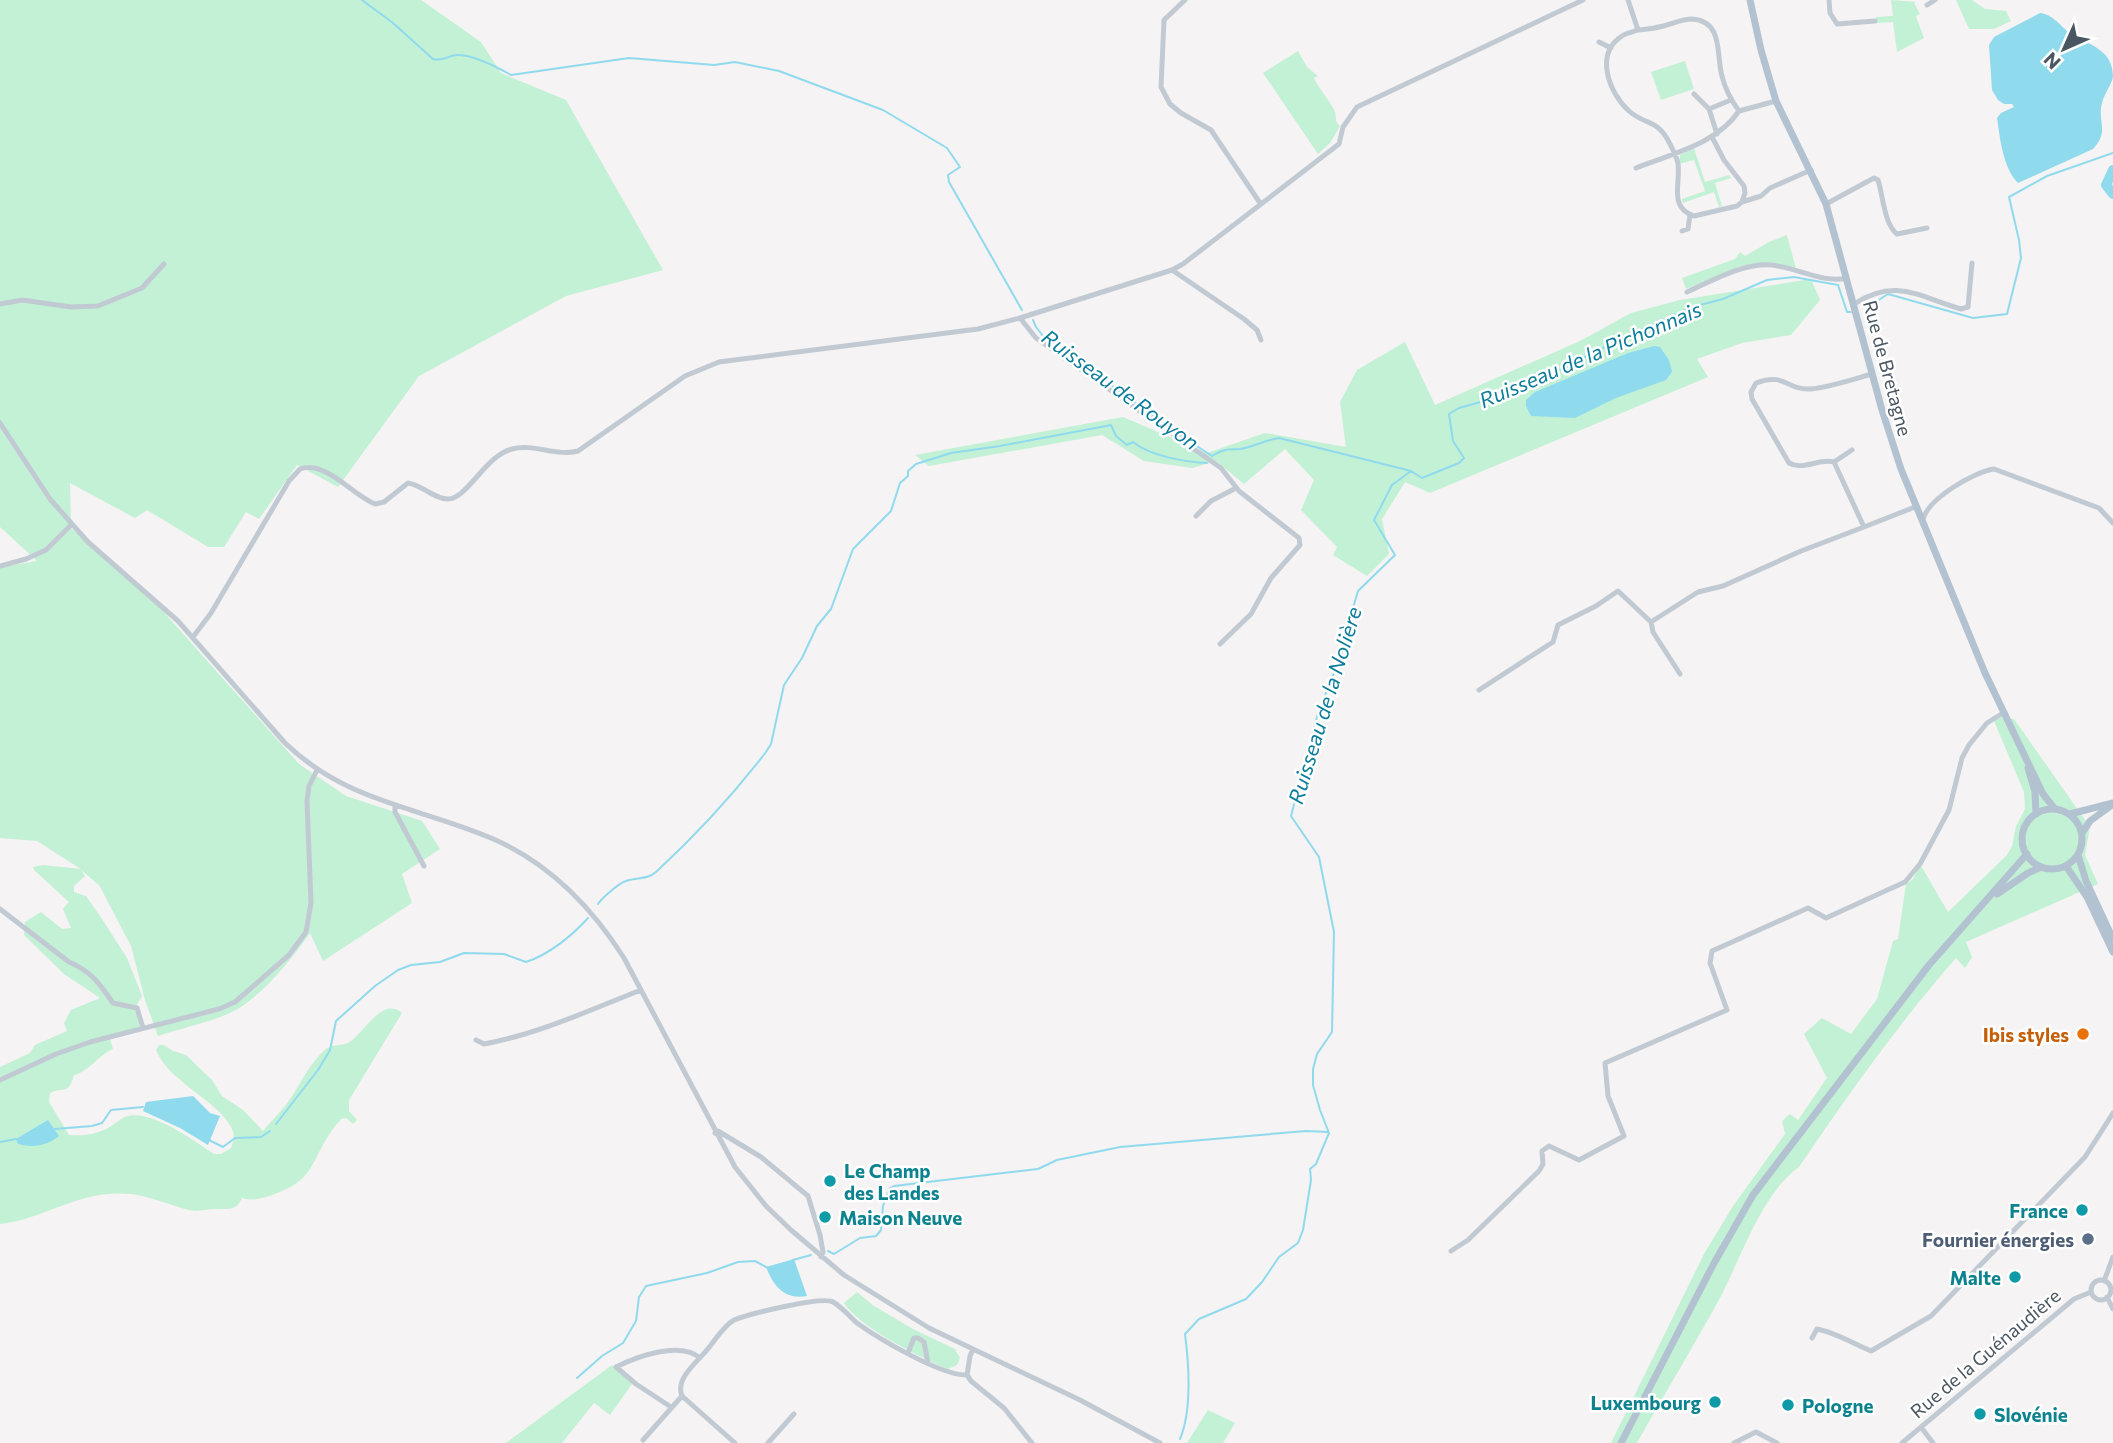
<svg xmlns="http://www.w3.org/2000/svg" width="2113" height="1443" font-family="Commissioner,sans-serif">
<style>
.green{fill:#c3f1d5}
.water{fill:#90daee}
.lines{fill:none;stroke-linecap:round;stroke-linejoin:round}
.stream{stroke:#90daee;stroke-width:2}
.river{stroke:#90daee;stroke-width:10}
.minor{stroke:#c1cad2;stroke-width:5}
.major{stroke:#b3c2d1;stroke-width:7}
.food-dot{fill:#e8710a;stroke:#fff;stroke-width:2.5}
.culture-dot{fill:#0f9aa8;stroke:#fff;stroke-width:2.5}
.service-dot{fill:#5c6f8a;stroke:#fff;stroke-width:2.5}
.labels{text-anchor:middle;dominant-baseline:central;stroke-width:5;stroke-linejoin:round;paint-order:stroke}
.street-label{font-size:19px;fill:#4a5661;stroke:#fff}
.food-label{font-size:19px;font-weight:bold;fill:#c56008;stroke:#fff;text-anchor:end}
.culture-label{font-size:19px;font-weight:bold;fill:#0d838f;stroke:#fff;text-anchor:start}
.service-label{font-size:19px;font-weight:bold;fill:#4e5e75;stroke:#fff;text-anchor:end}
.water-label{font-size:21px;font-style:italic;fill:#0c7c9b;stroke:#fff}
</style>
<rect width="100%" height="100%" fill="#f5f3f3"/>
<path class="green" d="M0 0H421L481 42 501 73 566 100 663 270 566 296 419 376 338 487 297 465 259 519 246 512 224 547H208L147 510 135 518 70 483 71 528 161 609 299 764 346 796 422 821 440 849 402 874 412 903 323 961 310 933C291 960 260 999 230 1013 208 1023 181 1028 158 1036L145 1000 131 946 99 885 81 870 85 876 74 886V892L86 896 102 919 127 958 142 996 135 1008 140 1027 109 1036 113 1049C99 1055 88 1072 74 1075 68 1096 64 1086 50 1093L49 1102 69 1135C82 1136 94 1135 106 1129 113 1126 118 1120 125 1117 148 1107 195 1141 214 1154H221L231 1148C234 1141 235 1134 231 1127 217 1100 169 1082 156 1050L159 1045H164L173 1051 186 1055 212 1080 222 1096 243 1110 263 1131C271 1121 281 1112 288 1102 300 1085 310 1062 326 1049 334 1043 344 1047 351 1041 365 1031 383 996 402 1013L349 1100V1111L357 1120 353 1124 346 1118 341 1119 336 1125C309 1159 319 1180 269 1196 259 1199 253 1201 242 1198 236 1211 229 1209 216 1209 207 1209 198 1212 189 1210 170 1205 151 1197 131 1194 79 1189 48 1218 0 1224V1067L30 1053 35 1045 67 1031 64 1023 71 1010 100 998 64 974 24 935 25 922 41 912 62 929 71 928 63 909 69 902 34 870 33 867 43 865 81 869 37 841 0 838V564L2 567 37 561 0 527Z
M1891 0 1916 2 1914 3 1920 14 1916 16 1924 38 1897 52 1893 22 1876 23V17L1893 16Z
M1956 0H1972L1985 9 2006 11 2011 21 1994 29H1969Z
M1298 51 1307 67 1318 76 1314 78C1317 86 1335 108 1335 112 1337 118 1334 121 1340 126L1330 143 1318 154 1263 73Z
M1685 61 1694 89 1661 100 1651 72Z
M1694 148 1705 182 1729 175 1731 178 1715 183 1722 206 1719 207 1714 192 1683 203 1682 199 1705 191 1694 160 1679 164 1680 155Z
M1787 235 1796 269 1760 263 1741 266 1686 289 1682 278 1735 259 1740 252 1745 256 1769 242Z
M1811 279 1820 300 1791 335 1742 343 1697 359 1708 377 1430 493 1405 482 1382 519 1389 554 1367 576 1333 555 1337 547 1301 510 1314 480 1285 449 1244 484 1216 461 1192 468 1144 461 1102 435 929 466 915 455 1123 417 1207 453 1265 433 1346 447 1340 402 1357 370 1405 342 1435 405 1580 341 1631 313 1680 300Z
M1992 716 2014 719 2090 827 2085 855 2098 884 1966 942 1972 957 1965 968 1956 958C1898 1024 1848 1095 1799 1167 1762 1193 1742 1255 1722 1294 1695 1344 1665 1393 1637 1443H1611L1704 1254 1733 1206 1785 1134 1782 1121 1790 1114 1798 1120 1827 1078 1804 1034 1822 1018 1851 1034 1877 999 1893 941 1898 939 1906 884 1913 879 1920 864 1948 912 2007 855 2012 846 2016 826 2025 809 2024 792Z
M857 1292 874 1306 913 1329 955 1349 960 1358 957 1365 948 1369C921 1358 859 1327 844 1303Z
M612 1365 632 1384 610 1415 594 1403 562 1443H506Z
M1208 1410 1235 1423 1223 1443H1187Z"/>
<path class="water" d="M2040 13C2053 14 2061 27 2071 34 2089 45 2113 49 2113 77 2111 86 2104 94 2102 103 2097 122 2110 131 2093 149L2018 183C2003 168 2000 138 1997 118L2001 113 2014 107 2012 104H2004L1998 100 1992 90 1989 45 1994 37Z
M1654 346 1660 347 1669 360 1672 372 1666 380 1616 398 1575 418 1531 416 1526 406V400L1535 392 1628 353Z
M193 1096 210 1113 220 1116 208 1145 180 1128 143 1111 146 1102Z
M48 1120 59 1136C46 1146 34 1148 18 1144L16 1139Z
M794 1259 807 1296C785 1300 774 1287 766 1267Z"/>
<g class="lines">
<path class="stream" d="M362 0 393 23 433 59C446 62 449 54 459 55 477 56 497 67 511 75L629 58 714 65 735 62 779 71 883 110 947 148 960 167 948 175 949 182 1022 310
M1868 307 1888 294 1973 318 2007 314 2021 258 2019 240 2009 197 2047 176 2113 153
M1033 320 1036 327 1043 336 1180 435 1212 456C1225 448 1227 450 1240 449 1253 447 1265 440 1279 438L1411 471 1422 478 1459 463 1464 458 1453 441 1449 414 1459 408 1495 398 1552 374 1625 337 1692 307 1723 299 1767 280 1794 277 1838 285 1847 312H1851
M598 904C602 898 619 883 626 881 637 877 647 880 656 872 696 835 733 795 766 752L771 744 784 685 802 658 817 626 831 609 853 549 891 511 900 483 908 476V471L916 464 951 453 1000 446 1111 425 1116 436 1127 445 1133 442C1150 456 1185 462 1207 463
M276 1124 318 1070 330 1050 336 1021 375 986 398 970 411 965 440 962 464 953 504 954 526 962C548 955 572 936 588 918
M55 1129 92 1126 102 1123 111 1110 143 1107
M207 1139 223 1147 235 1138 261 1137 270 1131
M0 1142 16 1139
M828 1251 834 1254 860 1238 876 1236 881 1230 883 1206 889 1189 894 1186 1038 1169 1057 1160 1120 1147 1306 1131 1328 1132
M793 1260 811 1255
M577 1378 602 1356 623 1343 636 1321 639 1297 646 1286 707 1273 738 1262 755 1261 768 1268
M1180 1439C1192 1411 1189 1364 1185 1334L1199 1319 1246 1299 1262 1282 1279 1257 1298 1243 1303 1230 1311 1180 1310 1169 1316 1164 1329 1133 1320 1110 1313 1085V1069L1317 1054 1332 1032 1334 932 1319 857 1291 816 1318 713 1345 645 1346 632 1358 591 1395 555 1374 520 1392 485 1411 471"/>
<path class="river" d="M2113 170 2106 185 2113 194"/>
<path class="minor" d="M1185 0 1164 20 1161 87 1170 104 1181 113 1211 130 1260 203
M1628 0 1638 30C1633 32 1626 33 1622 36 1594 54 1609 93 1629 111 1646 126 1657 118 1670 144 1673 150 1677 157 1678 164 1681 183 1668 207 1694 216L1737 206 1742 202 1745 193 1744 186 1724 160 1712 137
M1829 0 1830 13 1837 24 1875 21
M1927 5 1935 0
M1638 30C1645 29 1652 29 1659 27 1670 25 1681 19 1692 19 1724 21 1716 56 1722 76 1725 89 1731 100 1739 111
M1599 42 1611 48
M1694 94 1709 109
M1717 134 1709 109 1731 100
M1636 168C1671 154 1717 144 1739 111L1776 101
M1742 202 1761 196 1770 188 1811 170
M1826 204 1874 178 1878 180C1883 195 1884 224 1897 234L1927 228
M1682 231 1688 229 1690 215
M1172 270 1244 319 1257 330 1261 340
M1687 292C1712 281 1742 263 1771 265 1795 267 1824 284 1847 278
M0 304 22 300 71 307 98 306 142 288 164 264
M1854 304C1896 277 1919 297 1961 309L1968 307 1972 263
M1020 318 1036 338 1221 468 1239 491 1299 538 1300 545 1271 578 1251 614 1220 644
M1872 374C1857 378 1824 389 1808 389 1787 390 1785 372 1756 383L1751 392 1752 399 1789 463C1803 471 1819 458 1834 462L1864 527 1915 507
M0 423 50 499 72 524 88 542 178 621 285 743C348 803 416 806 491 838 548 862 591 906 624 958L735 1167 766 1206 791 1230 844 1275 929 1328 1080 1400 1160 1443
M1834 462 1852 450
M1196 516 1211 501 1236 488
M1923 520C1927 499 1974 472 1994 469L2099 508 2113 523
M0 566 26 559 46 550 72 524
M1651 622 1653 632 1680 674
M193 637 211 613 289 481 300 469C326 460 352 495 375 504L384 502 408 483C422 485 434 499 448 499 467 499 486 455 512 449 534 443 556 457 578 451L685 376 719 362 978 329 1020 318 1172 270 1183 264 1339 144 1343 127 1357 107 1583 0
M1479 690 1553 642 1558 625 1596 606 1618 591 1651 622 1698 592 1723 586 1801 551 1864 527
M395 806V812L424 866
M0 909 69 962C91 971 100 984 113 1003L137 1008 143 1028
M476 1040 484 1044C538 1034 590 1010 641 990
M0 1080 56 1054 90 1042 219 1009 235 1002 289 955 306 932 311 903 307 801 309 786 317 770
M715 1133 718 1131 761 1157 808 1196 820 1235 823 1252 821 1257
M1451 1251 1468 1240 1539 1171 1543 1164 1542 1151 1549 1146 1579 1160 1624 1136 1608 1096 1605 1063 1727 1010 1710 963 1712 951 1808 908 1826 918 1905 882 1920 864 1949 810 1962 758 1969 745 1987 723 2003 713
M2091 1290a10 10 0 1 1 20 0a10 10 0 1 1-20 0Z
M2104 1281 2113 1257
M2107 1297 2113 1309
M1812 1338 1817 1329C1840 1334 1851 1343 1871 1351L1931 1316 2085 1157 2113 1113
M973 1349 970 1356 967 1375 971 1381 1004 1408 1032 1443
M908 1353 914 1338H918L924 1342 928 1363
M671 1407 636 1384 616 1367C638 1356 680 1341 700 1358
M1921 1427 1933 1443
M643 1440 682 1396
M735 1443 682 1396C675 1379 696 1363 706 1351 714 1342 723 1326 734 1320 748 1314 822 1296 833 1302 842 1307 850 1317 857 1323 879 1339 942 1376 967 1375
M768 1443 794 1414
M1734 1443 1756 1432 1777 1443
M1902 1443 2074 1299 2091 1292"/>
<path class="major" d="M1750 0 1761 50 1776 101 1826 204 1882 410 1901 469 1985 673 2043 794 2055 809
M2028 768 2035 792 2036 814
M2022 839a30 30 0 1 1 60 0a30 30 0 1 1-60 0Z
M2070 814 2113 803
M2082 833 2090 821 2112 805
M2078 855 2086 881 2113 939
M2066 866 2087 897 2113 952
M1997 894 2028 873 2041 867
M1621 1443 1713 1265 1753 1195 1929 965 2027 854"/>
</g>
<circle class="food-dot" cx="2083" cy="1034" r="7"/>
<g class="culture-dot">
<circle cx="830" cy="1181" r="7"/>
<circle cx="2082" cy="1210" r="7"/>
<circle cx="825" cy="1217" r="7"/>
<circle cx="2015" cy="1277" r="7"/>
<circle cx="1715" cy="1402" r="7"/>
<circle cx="1788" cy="1405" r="7"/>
<circle cx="1980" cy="1414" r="7"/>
</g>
<circle class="service-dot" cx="2088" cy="1239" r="7"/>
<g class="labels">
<g class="street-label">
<text transform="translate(1888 368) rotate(75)">Rue de Bretagne</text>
<text transform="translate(1985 1353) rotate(-40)">Rue de la Guénaudière</text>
</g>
<g class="food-label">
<text x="2069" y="1034">Ibis styles</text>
</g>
<g class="culture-label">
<text x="844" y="1170">Le Champ<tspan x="844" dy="22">des Landes</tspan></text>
<text x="2068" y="1210" text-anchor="end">France</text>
<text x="839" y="1217">Maison Neuve</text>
<text x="2001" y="1277" text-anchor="end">Malte</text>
<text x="1701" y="1402" text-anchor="end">Luxembourg</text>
<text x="1802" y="1405">Pologne</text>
<text x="1994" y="1414">Slovénie</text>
</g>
<g class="service-label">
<text x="2074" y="1239">Fournier énergies</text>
</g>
<g class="water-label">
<text transform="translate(1590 354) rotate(-23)">Ruisseau de la Pichonnais</text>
<text transform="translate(1121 389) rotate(36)">Ruisseau de Rouyon</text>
<text transform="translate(1324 705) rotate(-73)">Ruisseau de la Nolière</text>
</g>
</g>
<g transform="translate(2064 49) rotate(225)" stroke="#ffffff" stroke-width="5" paint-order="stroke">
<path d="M0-5L12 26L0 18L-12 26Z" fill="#4a5661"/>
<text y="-10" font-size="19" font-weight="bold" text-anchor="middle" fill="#4a5661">N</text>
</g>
</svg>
